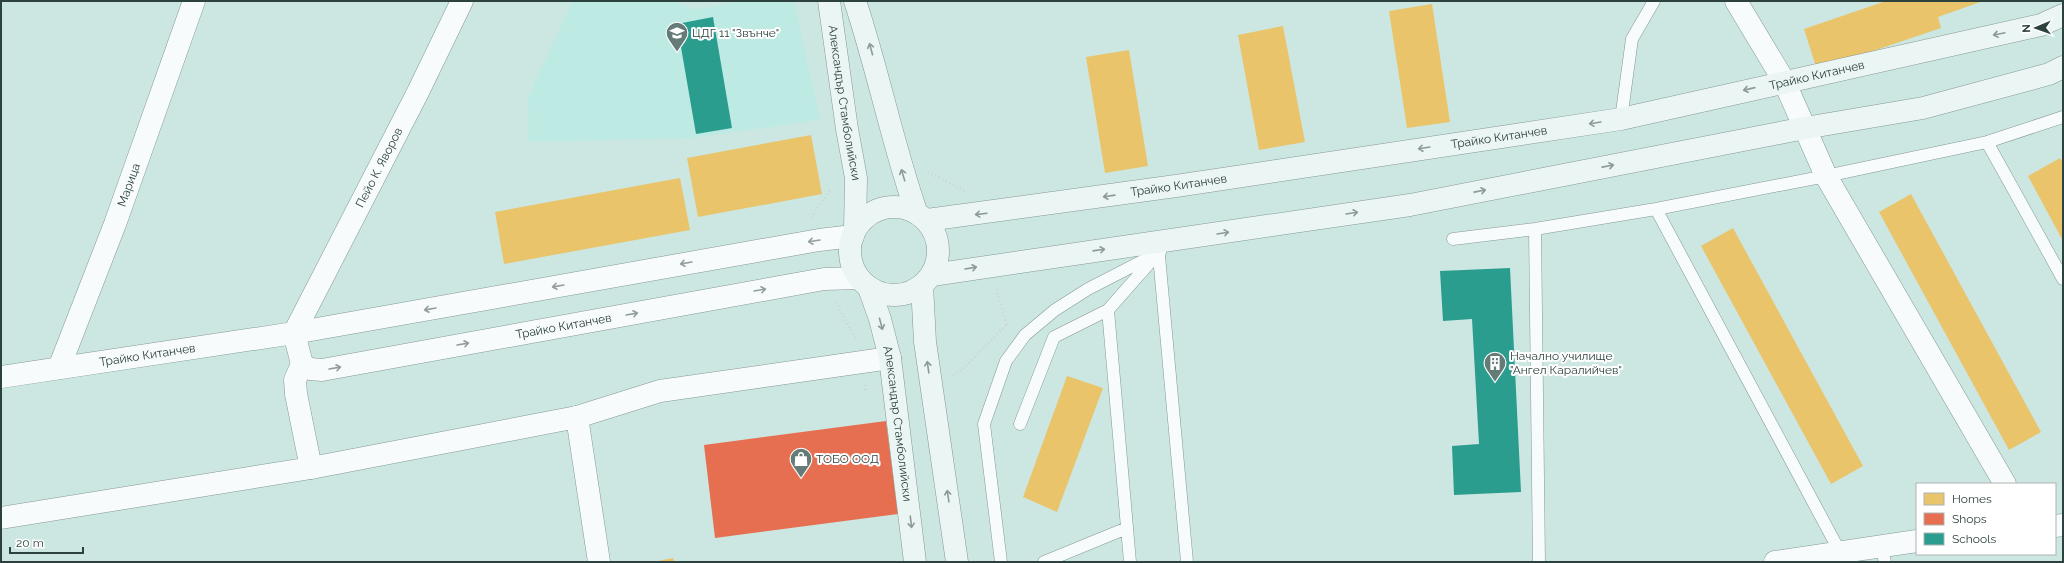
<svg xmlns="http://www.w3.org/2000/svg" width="2064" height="563" font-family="Raleway,sans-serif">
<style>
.built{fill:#bdeae3}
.homes{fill:#e9c46a}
.shops{fill:#e76f51}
.schools{fill:#2a9d8f}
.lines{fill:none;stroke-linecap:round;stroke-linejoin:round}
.lane-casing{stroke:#849895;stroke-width:13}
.street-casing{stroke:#849895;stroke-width:23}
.secondary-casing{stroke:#849895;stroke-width:23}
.path{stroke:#ccd3d3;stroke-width:2.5;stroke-dasharray:1 3;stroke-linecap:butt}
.lane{stroke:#f7fbfb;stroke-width:12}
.street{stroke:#f7fbfb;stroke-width:22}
.secondary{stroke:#ebf5f3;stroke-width:22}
.oneway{stroke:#8c9b98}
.oneway2{stroke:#929e9c}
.labels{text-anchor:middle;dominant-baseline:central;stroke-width:4;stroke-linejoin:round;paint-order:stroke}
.poi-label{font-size:12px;fill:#2d413e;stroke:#fff;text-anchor:start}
.street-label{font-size:12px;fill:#2d413e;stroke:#fff}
</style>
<rect width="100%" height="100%" fill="#cce7e2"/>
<path class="built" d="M573 1H676L693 10 745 1H794L820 120 691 138 529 142 528 97Z"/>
<path class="homes" d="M1886 1H1983L1938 17 1941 28 1817 70 1804 29Z
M1432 4 1450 122 1407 128 1389 11Z
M1283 26 1305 142 1259 150 1238 35Z
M1129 50 1148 166 1105 173 1086 57Z
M811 135 822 194 698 217 687 158Z
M2060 158 2063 163V241L2028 176Z
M680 178 690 230 504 264 495 212Z
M1911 194 2041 432 2009 450 1879 212Z
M1733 228 1863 466 1831 484 1701 246Z
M1067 376 1103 388 1057 512 1023 497Z
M673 558 674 562H658V561Z"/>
<path class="shops" d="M886 421 898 514 715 538 704 445Z"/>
<path class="schools" d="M713 17 732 128 696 134 677 24Z
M1510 268 1521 492 1454 495 1452 446 1479 444 1472 319 1443 321 1440 271Z"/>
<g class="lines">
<g class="lane-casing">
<path id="lane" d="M1621 119 1632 39 1654 1
M1987 142 2063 279
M1656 209 1840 552
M1535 229 1539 562
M1453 239 1535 229 1656 209 1826 176 1987 142 2063 117
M1158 245 1187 562
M1108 310 1130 562
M1020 424 1054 337 1108 310 1153 259
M1881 546 1885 562
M1001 562 984 424 1006 361 1025 335 1055 310 1088 289 1160 252
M1044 562 1127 528"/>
</g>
<g class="street-casing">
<g id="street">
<path d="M1736 1 1784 81 1826 176 2005 484"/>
<path id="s1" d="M294 333 302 364 310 369 322 370 824 279 859 278"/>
<path id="s2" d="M294 333 418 92 462 1"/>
<path d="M302 364 295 380 296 394 311 468"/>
<path id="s3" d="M59 368 115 224 194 1"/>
<path id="s4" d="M1 377 294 333 819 240 853 236"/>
<path d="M577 417 599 562"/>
<path d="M1 518 311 468 577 417 660 391 890 358"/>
<path d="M2055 526 2063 525"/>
<path d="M1775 562 1917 541"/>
</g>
</g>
<g class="secondary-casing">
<g id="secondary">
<path id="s5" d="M829 1 847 129 856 178 855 229"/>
<path d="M855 1C878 70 892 142 916 211"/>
<circle cx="894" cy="251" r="44"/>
<path id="s6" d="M927 220 1176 186 1621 119 2041 25 2063 15"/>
<path d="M932 275 1410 205 1805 128 1923 108 2049 74 2063 67"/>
<path d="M922 285 925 342 957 562"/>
<path id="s7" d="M869 288 880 319 890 358 915 562"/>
</g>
</g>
<path class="path" d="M928 172 965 191
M811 218 831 189
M996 289 1007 325
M836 302 856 340
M953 375 962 370 1007 324
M865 385 866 393"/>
<use href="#lane" class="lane"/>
<use href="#street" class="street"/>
<use href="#secondary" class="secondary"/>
</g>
<defs><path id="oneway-shaft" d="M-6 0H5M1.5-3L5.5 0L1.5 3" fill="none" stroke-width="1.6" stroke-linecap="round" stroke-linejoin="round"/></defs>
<g class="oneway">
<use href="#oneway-shaft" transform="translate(1999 34) rotate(168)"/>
<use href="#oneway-shaft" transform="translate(871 49) rotate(-105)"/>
<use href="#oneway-shaft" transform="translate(1749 89) rotate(167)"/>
<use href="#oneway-shaft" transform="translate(1595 123) rotate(171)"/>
<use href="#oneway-shaft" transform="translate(1424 148) rotate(171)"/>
<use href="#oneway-shaft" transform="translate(1608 166) rotate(-11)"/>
<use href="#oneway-shaft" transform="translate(903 175) rotate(-107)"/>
<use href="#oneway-shaft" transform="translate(1480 191) rotate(-11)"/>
<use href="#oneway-shaft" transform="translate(1109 196) rotate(172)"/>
<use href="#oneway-shaft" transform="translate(1352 213) rotate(-9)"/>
<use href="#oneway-shaft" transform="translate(981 214) rotate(173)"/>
<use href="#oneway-shaft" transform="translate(1223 233) rotate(-9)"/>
<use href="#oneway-shaft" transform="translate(1099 250) rotate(-8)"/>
<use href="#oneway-shaft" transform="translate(971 268) rotate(-10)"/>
<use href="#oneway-shaft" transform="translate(881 324) rotate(75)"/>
<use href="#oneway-shaft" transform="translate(928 367) rotate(-98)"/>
<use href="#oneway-shaft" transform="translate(948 496) rotate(-99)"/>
<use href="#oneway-shaft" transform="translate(911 522) rotate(83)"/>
</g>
<g class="oneway2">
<use href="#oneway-shaft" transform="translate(814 241) rotate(171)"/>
<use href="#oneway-shaft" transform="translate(686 263) rotate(170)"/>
<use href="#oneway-shaft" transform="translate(558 286) rotate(170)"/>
<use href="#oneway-shaft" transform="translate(760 290) rotate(-10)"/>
<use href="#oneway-shaft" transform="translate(430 309) rotate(170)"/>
<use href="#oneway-shaft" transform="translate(632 314) rotate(-10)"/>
<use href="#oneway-shaft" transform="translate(463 344) rotate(-10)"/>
<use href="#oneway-shaft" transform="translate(335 368) rotate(-10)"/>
</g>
<defs>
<g id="school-pin" transform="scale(1.15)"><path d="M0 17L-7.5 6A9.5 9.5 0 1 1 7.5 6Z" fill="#657b77" stroke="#fff"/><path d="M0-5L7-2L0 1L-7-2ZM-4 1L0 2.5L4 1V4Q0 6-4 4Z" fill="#fff"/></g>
<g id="building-pin" transform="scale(1.15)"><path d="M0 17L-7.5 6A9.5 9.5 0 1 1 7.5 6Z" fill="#657b77" stroke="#fff"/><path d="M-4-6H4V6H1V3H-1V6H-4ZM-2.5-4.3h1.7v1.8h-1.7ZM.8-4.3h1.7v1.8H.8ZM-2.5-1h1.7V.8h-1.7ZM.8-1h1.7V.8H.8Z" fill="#fff"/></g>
<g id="shop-pin" transform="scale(1.15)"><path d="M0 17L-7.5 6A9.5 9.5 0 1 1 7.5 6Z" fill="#657b77" stroke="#fff"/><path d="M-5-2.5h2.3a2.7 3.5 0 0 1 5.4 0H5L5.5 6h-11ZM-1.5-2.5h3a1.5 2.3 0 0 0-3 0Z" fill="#fff"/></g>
</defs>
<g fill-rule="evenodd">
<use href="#school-pin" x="677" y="33"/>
<use href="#building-pin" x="1495" y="363"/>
<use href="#shop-pin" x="801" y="459"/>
</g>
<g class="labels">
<g class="poi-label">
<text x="692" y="33">ЦДГ 11 "Звънче"</text>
<text x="1510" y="356">Начално училище<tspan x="1510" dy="14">"Ангел Каралийчев"</tspan></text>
<text x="816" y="459">ТОБО ООД</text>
</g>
<g class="street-label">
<text stroke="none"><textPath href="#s6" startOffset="902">Трайко Китанчев</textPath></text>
<text stroke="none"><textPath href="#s5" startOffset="103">Александър Стамболийски</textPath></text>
<text stroke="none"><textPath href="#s6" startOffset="578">Трайко Китанчев</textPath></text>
<text stroke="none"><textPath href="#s2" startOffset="186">Пейо К. Яворов</textPath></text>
<text stroke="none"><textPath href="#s3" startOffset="196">Марица</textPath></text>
<text stroke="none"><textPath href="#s6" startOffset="254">Трайко Китанчев</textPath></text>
<text stroke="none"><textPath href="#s1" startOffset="299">Трайко Китанчев</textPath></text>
<text stroke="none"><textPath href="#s4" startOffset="148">Трайко Китанчев</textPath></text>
<text stroke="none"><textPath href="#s7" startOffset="139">Александър Стамболийски</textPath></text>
</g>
</g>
<rect width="2064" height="563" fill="none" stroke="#2d413e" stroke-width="4"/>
<rect x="1916" y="483" width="140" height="72" fill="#ffffff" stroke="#abb3b2"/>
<rect x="1924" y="493" width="20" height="12" fill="#e9c46a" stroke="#abb3b2"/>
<text x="1952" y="503" font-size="12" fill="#2d413e">Homes</text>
<rect x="1924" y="513" width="20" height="12" fill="#e76f51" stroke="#abb3b2"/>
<text x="1952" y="523" font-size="12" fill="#2d413e">Shops</text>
<rect x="1924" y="533" width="20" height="12" fill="#2a9d8f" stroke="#abb3b2"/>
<text x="1952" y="543" font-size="12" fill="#2d413e">Schools</text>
<g transform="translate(2036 28) rotate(268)" stroke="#ffffff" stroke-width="3" paint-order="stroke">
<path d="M0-3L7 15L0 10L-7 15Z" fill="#2d413e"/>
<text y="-6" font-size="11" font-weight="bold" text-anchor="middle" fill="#2d413e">N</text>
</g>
<path d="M10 547v6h73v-6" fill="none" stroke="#2d413e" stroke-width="2"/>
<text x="16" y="547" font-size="12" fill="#2d413e" stroke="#ffffff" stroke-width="3" paint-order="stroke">20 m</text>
</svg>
